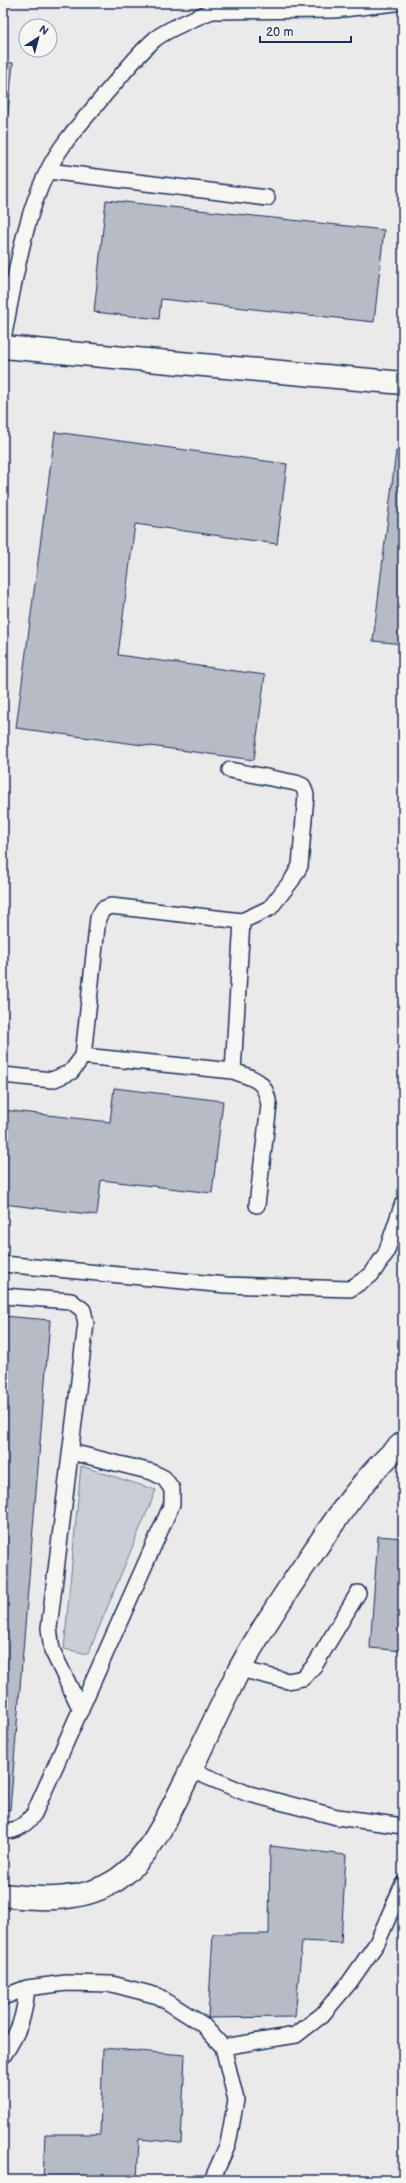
<svg xmlns="http://www.w3.org/2000/svg" width="406" height="2183" font-family="'Balsamiq Sans',sans-serif">
<style>
.green{fill:#caced5;stroke:#727e9a}
.building{fill:#b6bbc6;stroke:#1b2f5e}
.lines{fill:none;stroke-linecap:round;stroke-linejoin:round}
.service-casing{stroke:#1b2f5e;stroke-width:18}
.minor-casing{stroke:#1b2f5e;stroke-width:25}
.service{stroke:#f6f6f2;stroke-width:15}
.minor{stroke:#f6f6f2;stroke-width:22}
</style>
<rect width="100%" height="100%" fill="#e9eae9"/>
<filter id="ink" filterUnits="userSpaceOnUse"><feTurbulence type="fractalNoise" baseFrequency=".025" numOctaves="2"/><feDisplacementMap in="SourceGraphic" scale="8" xChannelSelector="R" yChannelSelector="G"/><feConvolveMatrix kernelMatrix="1 2 1 2 8 2 1 2 1" color-interpolation-filters="sRGB"/></filter>
<g filter="url(#ink)">
<path class="green" d="M81 1466 156 1490 88 1654 64 1649Z"/>
<path class="building" d="M3 62 13 63 3 163Z
M106 200 384 230 374 322 161 299 159 319 94 312Z
M55 432 287 464 277 544 135 524 118 655 265 675 254 760 16 728Z
M396 451 403 452V644L373 641Z
M114 1088 223 1101 212 1193 101 1180 97 1215 3 1204V1110L110 1122Z
M3 1316 50 1320 10 1810 3 1809Z
M378 1536 403 1538V1651L370 1648Z
M270 1846 346 1855 341 1943 302 1941 295 2017 208 2018 213 1934H269Z
M103 2048 185 2055 181 2143 139 2139 137 2180H43L45 2134H100Z"/>
<g class="lines">
<g class="service-casing">
<path id="service" d="M48 171 267 198
M3 339C15 279 26 197 62 147 75 128 92 111 106 93 122 75 137 55 155 39 169 28 195 18 212 11L334 10 395 3
M242 921 233 1071C255 1079 265 1079 269 1105L257 1205
M83 1056 233 1071
M3 1075 52 1080 71 1072 83 1056 98 918 103 909 111 906 242 921 270 908 292 880 300 866 306 795 303 786 296 783 230 770
M3 1264 226 1285 350 1289 371 1275 386 1253 403 1203
M3 1296 71 1301 83 1310 86 1323 49 1628 52 1650 81 1710
M240 1669 288 1681 303 1678 315 1665 358 1593
M191 1770 246 1793 337 1817 403 1826
M3 1831C17 1832 26 1824 34 1814L172 1504V1489L164 1478 152 1472 71 1452
M3 1997 27 1988 66 1983 112 1984 158 1996 202 2024 223 2047
M3 2056C20 2030 24 2018 27 1988
M212 2180 228 2144 236 2100 223 2047 296 2035 322 2015 349 1983 377 1943 403 1884"/>
</g>
<g class="minor-casing">
<path id="minor" d="M3 347 403 383
M3 1895C43 1900 84 1902 118 1879 152 1855 169 1813 187 1778 204 1742 221 1706 239 1670 259 1633 282 1598 306 1563 335 1520 363 1477 403 1443"/>
</g>
<use href="#service" class="service"/>
<use href="#minor" class="minor"/>
</g>
</g>
<rect width="406" height="2183" fill="none" stroke="#f6f6f2" stroke-width="16"/>
<rect x="8" y="8" width="390" height="2167" fill="none" stroke="#1b2f5e" stroke-width="1.5" filter="url(#ink)"/>
<g transform="translate(38 38) rotate(36)"><circle r="19" fill="#f6f6f2" stroke="#9ea6b7"/>
<path d="M0-3L7 15L0 10L-7 15Z" fill="#1b2f5e"/>
<text y="-6" font-size="11" font-weight="bold" text-anchor="middle" fill="#1b2f5e">N</text>
</g>
<path d="M260 36v6h91v-6" fill="none" stroke="#1b2f5e" stroke-width="2"/>
<text x="266" y="36" font-size="12" fill="#1b2f5e" stroke="#f6f6f2" stroke-width="3" paint-order="stroke">20 m</text>
</svg>
